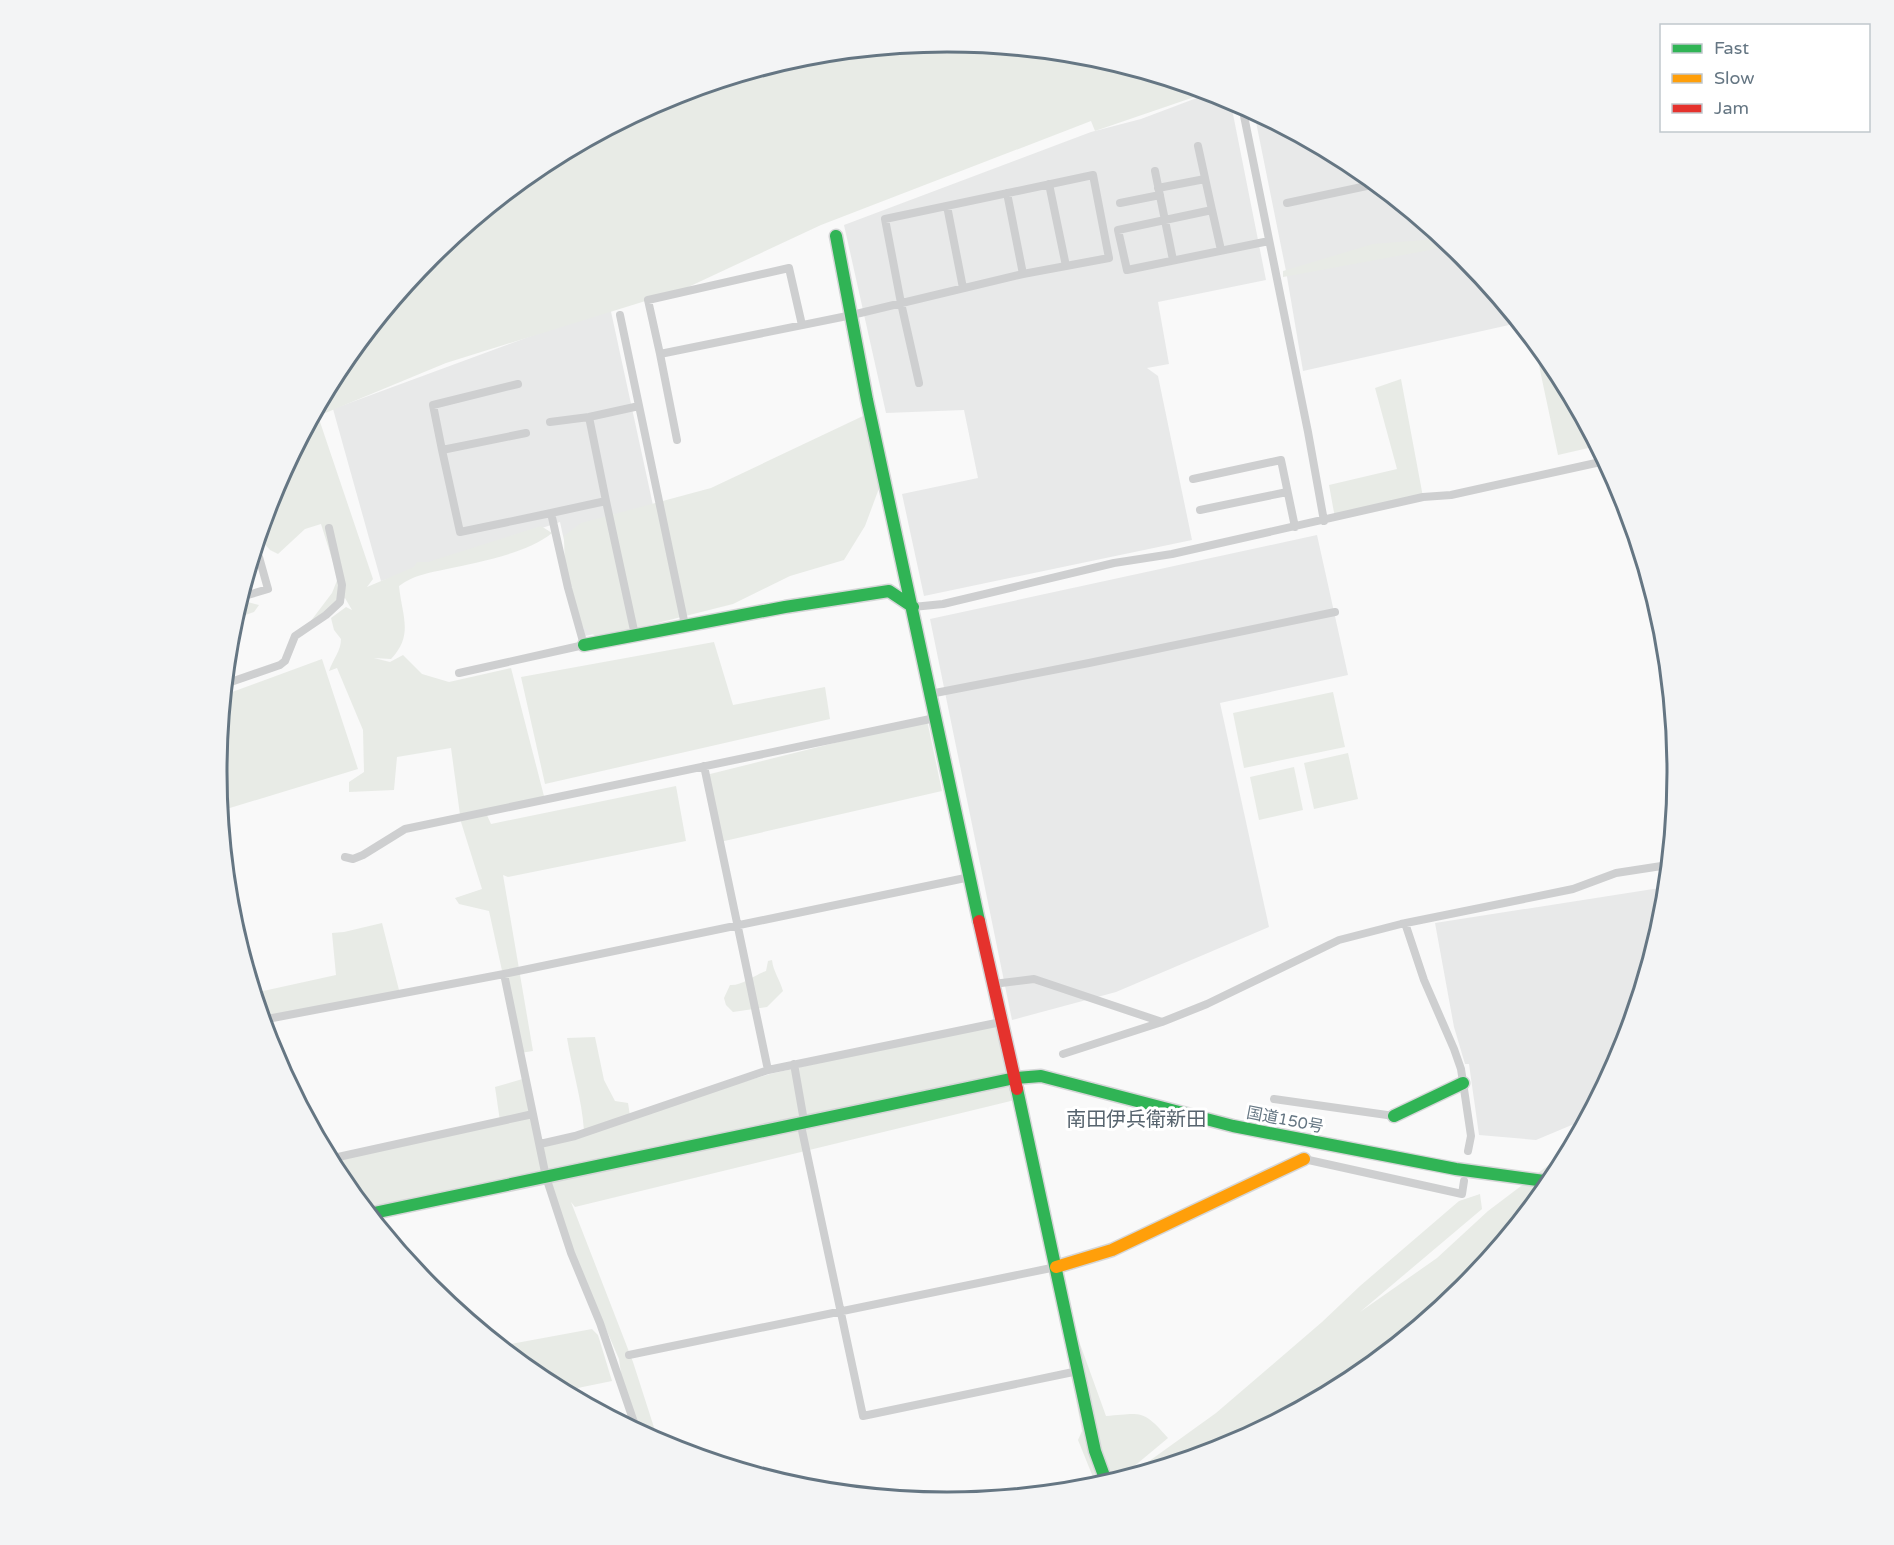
<svg xmlns="http://www.w3.org/2000/svg" width="1894" height="1545" font-family="'Varela Round','Noto Sans JP',sans-serif">
<style>
.built{fill:#e8e9e9}
.green{fill:#e8ebe6}
.lines{fill:none;stroke-linecap:round;stroke-linejoin:round}
.fast-casing{stroke:#d5d6d7;stroke-width:15}
.slow-casing{stroke:#d5d6d7;stroke-width:15}
.jam-casing{stroke:#d5d6d7;stroke-width:15}
.street{stroke:#cecfd0;stroke-width:8}
.fast{stroke:#30b455;stroke-width:12}
.slow{stroke:#ff9f0a;stroke-width:12}
.jam{stroke:#e5322d;stroke-width:12}
.labels{text-anchor:middle;dominant-baseline:central;stroke-width:6;stroke-linejoin:round;paint-order:stroke}
.street-label{font-size:16px;fill:#657683;stroke:#fff}
.quarter-label{font-size:20px;fill:#57646e;stroke:#fff}
.rim{fill:none;stroke:#657683;stroke-width:3}
</style>
<rect width="100%" height="100%" fill="#f9f9f9"/>
<path class="built" d="M1210 93 1230 99 1266 280 1158 302 1169 364 1147 368 1158 376 1192 540 924 596 902 494 978 478 964 410 886 413 844 225 1091 132 1141 119Z
M1254 112 1353 165 1464 256 1518 323 1303 371 1286 271Z
M610 307 677 616 585 636 560 522 381 581 333 409Z
M1317 535 1348 675 1220 703 1269 927 1116 992 1012 1020 930 619Z
M1666 887 1663 915 1622 1052 1586 1119 1536 1140 1479 1135 1469 1064H1465L1454 1027 1435 923Z"/>
<path class="green" d="M947 42 1090 56 1209 92 1095 131 1091 121 821 225 684 289 446 363 318 416 373 579 367 587 414 567 417 562H428L541 526 552 533C526 554 479 562 447 569 428 573 414 575 399 586 402 616 414 635 391 659L374 658 390 662 403 655 422 674 449 682 511 668 545 800 486 813 491 824 676 786 686 841 508 877 503 875 533 1051 520 1053 489 911 459 904 455 898 482 889 461 822 451 748 397 757 394 790 349 792V782L364 772 363 730 337 668 329 671C333 659 341 651 341 639L334 630 331 618 346 607 352 610 345 598 307 626 332 593 338 578 321 524 305 529 278 554 270 550 260 539 272 493 340 366 431 256 541 165 640 112 697 88 805 56Z
M1440 236 1452 246 1283 277V271L1373 244 1425 240Z
M1534 342 1555 367 1597 446 1558 455Z
M1401 379 1423 497 1335 518 1329 485 1397 469 1375 388Z
M863 416 875 437 884 475 865 526 844 560 790 576 733 604 598 638 583 627 568 588 565 575 564 536 581 523 711 488Z
M245 581H250L240 600 259 605 254 612 234 619Z
M714 642 733 705 825 687 830 719 545 784 521 677Z
M322 659 358 769 220 811 217 772 224 695Z
M1333 692 1345 747 1244 768 1233 713Z
M927 720 942 791 720 842 706 775Z
M1348 753 1358 799 1314 809 1304 763Z
M1294 767 1303 810 1259 820 1250 777Z
M382 923 400 994 262 1020 254 993 336 975 332 933 344 932Z
M772 960C773 971 780 980 783 991L767 1007 733 1012 726 1005 724 998 730 985C742 986 754 975 766 971L768 961Z
M1001 1022 1019 1099 575 1207 571 1202 633 1362 659 1443 637 1431 623 1388 619 1359 567 1239 546 1177 366 1211 339 1178 329 1159 500 1121 495 1087 526 1078 540 1144 584 1131C582 1099 572 1069 567 1038L595 1037 604 1080 615 1101 628 1103 630 1116 770 1074Z
M1571 1148 1554 1179 1463 1289 1353 1380 1226 1448 1097 1487 1078 1440 1082 1431 1052 1275 1063 1272 1075 1330 1106 1416C1142 1413 1143 1409 1168 1438L1132 1468 1134 1472 1216 1413 1322 1322 1360 1286 1459 1201 1480 1194 1482 1209 1360 1312 1437 1258 1488 1211Z
M592 1329 598 1335 612 1381 563 1391 541 1380 500 1346Z"/>
<g class="lines">
<g class="fast-casing">
<path id="fast" d="M836 236 867 400 979 921
M584 645 785 607 889 591 913 607
M1015 1078 1041 1076 1233 1126 1456 1169 1552 1182
M1017 1089 1095 1451 1107 1484
M1394 1116 1463 1083
M369 1214 1015 1078"/>
</g>
<g class="slow-casing">
<path id="slow" d="M1056 1267 1112 1250 1304 1159"/>
</g>
<g class="jam-casing">
<path id="jam" d="M979 921 1017 1089"/>
</g>
<path class="street" d="M1242 106 1308 432 1324 521
M1198 146 1212 210
M1155 171 1173 260
M1049 184 1066 266
M1158 188 1205 179
M1007 193 1023 274
M1120 203 1160 195
M1287 203 1376 184
M947 206 963 288
M1221 250 1212 210 1118 230 1127 270 1269 241
M620 315 685 625
M660 354 648 300 789 268 802 325
M518 384 433 405 442 450 526 433
M550 422 589 417 639 406
M677 440 660 354 852 315 1023 274 1109 258 1093 175 885 219 901 303 919 383
M442 450 460 532 551 513
M1193 479 1281 460 1295 527
M606 501 635 635
M1200 510 1287 492
M241 597 268 589 259 557 252 559
M913 607 943 604 1114 563 1172 554 1423 497 1451 495 1605 461
M459 673 584 645 568 588 551 513 606 501 589 417
M225 684 280 665 285 661 295 636 326 615 340 602 342 585 329 528
M930 694 1089 663 1335 612
M704 766 768 1070
M345 857 353 859 363 855 405 829 935 718
M1405 923 1424 980 1454 1049 1461 1069 1471 1136 1468 1151
M504 974 546 1177 571 1253 600 1323 637 1431
M993 984 1034 979 1162 1022
M262 1020 504 974 970 877
M1063 1054 1162 1022 1207 1004 1339 940 1401 924 1573 889 1616 873 1668 865
M794 1064 804 1121
M1274 1099 1394 1116
M800 1121 863 1416 1078 1371
M540 1144 575 1136 768 1070 1001 1022
M329 1159 533 1114
M1304 1159 1462 1194 1464 1181
M629 1355 1056 1267"/>
<use href="#fast" class="fast"/>
<use href="#slow" class="slow"/>
<use href="#jam" class="jam"/>
</g>
<g class="labels">
<g class="street-label">
<text transform="translate(1285 1120) rotate(11)">国道150号</text>
</g>
<g class="quarter-label">
<text x="1136" y="1120">南田伊兵衛新田</text>
</g>
</g>
<path d="M0 0H1894V1545H0ZM227 772a720 720 0 1 1 1440 0a720 720 0 1 1-1440 0Z" fill="#f3f4f5" fill-rule="evenodd"/>
<path class="rim" d="M227 772a720 720 0 1 1 1440 0a720 720 0 1 1-1440 0Z"/>
<rect x="1660" y="24" width="210" height="108" fill="#ffffff" stroke="#c1c8cd" stroke-width="1.5"/>
<rect x="1672" y="44" width="30" height="9" fill="#30b455" stroke="#c1c8cd" stroke-width="1.5"/>
<text x="1714" y="54" font-size="18" fill="#657683">Fast</text>
<rect x="1672" y="74" width="30" height="9" fill="#ff9f0a" stroke="#c1c8cd" stroke-width="1.5"/>
<text x="1714" y="84" font-size="18" fill="#657683">Slow</text>
<rect x="1672" y="104" width="30" height="9" fill="#e5322d" stroke="#c1c8cd" stroke-width="1.5"/>
<text x="1714" y="114" font-size="18" fill="#657683">Jam</text>
</svg>
